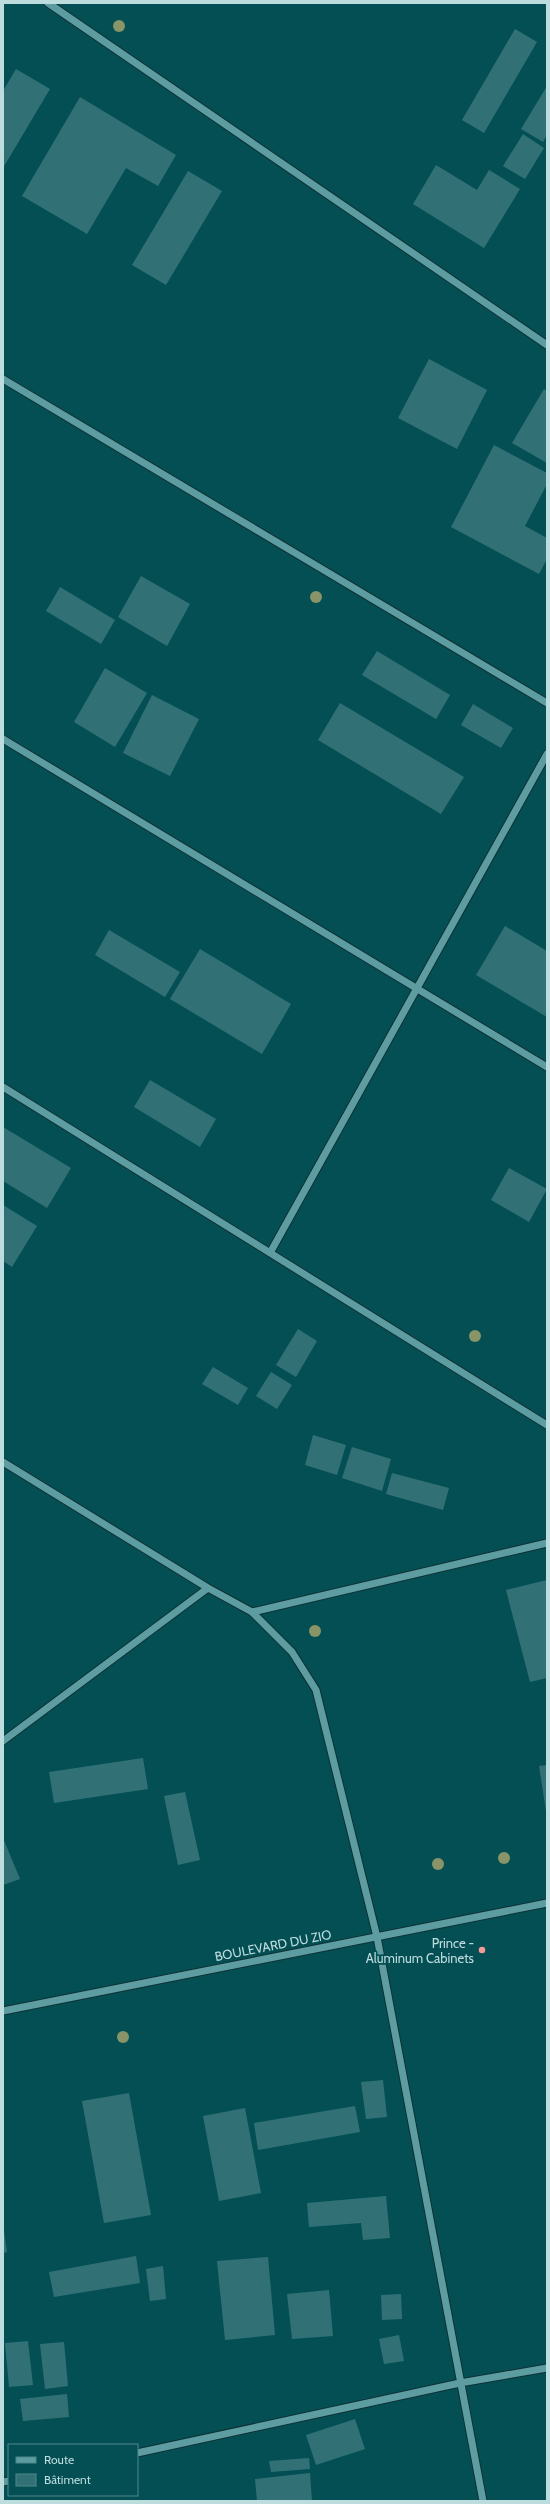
<svg xmlns="http://www.w3.org/2000/svg" width="550" height="2504" font-family="Cabin,sans-serif">
<style>
.building{fill:#317176}
.lines{fill:none;stroke-linecap:round;stroke-linejoin:round}
.minor-casing{stroke:#0f3134;stroke-width:9}
.minor{stroke:#5d9ca1;stroke-width:7}
.tree{fill:#899468}
.poi-dot{fill:#f59b97;stroke:#044f54;stroke-width:1.5}
.labels{text-anchor:middle;dominant-baseline:central;stroke-width:3.5;stroke-linejoin:round;paint-order:stroke}
.poi-label{font-size:13px;fill:#bddcde;stroke:#044f54;text-anchor:end}
.street-label{font-size:13px;fill:#bddcde;stroke:#044f54}
</style>
<rect width="100%" height="100%" fill="#044f54"/>
<path class="building" d="M515 29 537 42 484 133 462 120Z
M16 69 50 89 3 168V91Z
M547 86V135L543 142 521 129Z
M80 97 176 155 158 186 126 168 87 234 22 196Z
M523 134 544 148 525 179 503 166Z
M436 165 477 190 489 170 520 189 484 248 413 204Z
M188 171 222 191 166 285 132 265Z
M429 359 487 390 457 449 398 418Z
M544 389 547 391V463L512 443Z
M494 445 547 473V484L525 526 547 538V559L539 574 451 527Z
M141 576 190 604 167 646 118 617Z
M60 587 115 620 101 644 46 611Z
M377 651 450 695 436 719 362 675Z
M105 668 147 693 115 747 74 722Z
M152 695 199 719 170 776 123 753Z
M340 703 464 777 441 814 318 740Z
M473 704 513 728 501 748 461 725Z
M505 926 547 951V1017L476 975Z
M109 930 180 972 165 997 95 955Z
M200 949 291 1004 262 1054 170 999Z
M150 1080 216 1119 200 1147 134 1107Z
M3 1127 71 1168 47 1208 3 1181Z
M509 1168 547 1189 529 1222 491 1200Z
M3 1205 37 1226 12 1267 3 1261Z
M298 1329 317 1341 296 1377 276 1365Z
M213 1367 248 1388 238 1405 202 1384Z
M271 1372 292 1385 277 1409 256 1396Z
M313 1435 346 1445 337 1475 305 1465Z
M352 1447 391 1459 382 1491 342 1478Z
M392 1473 449 1488 443 1510 386 1494Z
M547 1580V1678L530 1682 506 1590Z
M143 1758 148 1789 54 1803 49 1772Z
M547 1765V1810L546 1811 539 1766Z
M185 1792 200 1860 178 1865 164 1796Z
M3 1838 20 1879 3 1885Z
M383 2080 387 2117 366 2119 361 2082Z
M129 2093 151 2215 104 2223 82 2101Z
M355 2106 360 2132 258 2150 254 2123Z
M245 2108 261 2193 219 2201 203 2116Z
M386 2196 390 2238 363 2240 361 2223 309 2227 307 2203Z
M4 2231 7 2252 3 2253V2232Z
M136 2256 140 2283 54 2297 49 2272Z
M268 2257 275 2335 225 2340 217 2261Z
M163 2266 166 2299 150 2301 146 2269Z
M329 2290 333 2336 292 2339 287 2294Z
M401 2294 402 2319 382 2320 381 2295Z
M399 2335 404 2361 384 2364 379 2339Z
M28 2341 33 2385 9 2387 5 2343Z
M64 2342 68 2386 45 2389 40 2344Z
M67 2394 69 2417 23 2421 20 2399Z
M355 2419 365 2449 316 2465 306 2435Z
M309 2458 310 2469 271 2472 269 2461Z
M310 2473 312 2501H257L255 2479Z"/>
<g class="lines">
<g class="minor-casing">
<path id="minor" d="M48 3 547 345
M3 379 547 703
M3 739 547 1067
M3 1087 547 1425
M270 1253 547 754
M3 1462 208 1588 252 1612 292 1652 316 1690 377 1937 483 2501
M252 1612 547 1543
M3 1741 208 1588
M3 2011 547 1903
M137 2453 460 2383 547 2368
M3 2482 9 2481"/>
</g>
<use href="#minor" class="minor"/>
</g>
<g class="tree">
<circle cx="119" cy="26" r="6"/>
<circle cx="316" cy="597" r="6"/>
<circle cx="475" cy="1336" r="6"/>
<circle cx="315" cy="1631" r="6"/>
<circle cx="504" cy="1858" r="6"/>
<circle cx="438" cy="1864" r="6"/>
<circle cx="123" cy="2037" r="6"/>
</g>
<circle class="poi-dot" cx="482" cy="1950" r="4"/>
<g class="labels">
<g class="poi-label">
<text x="474" y="1943">Prince -<tspan x="474" dy="15">Aluminum Cabinets</tspan></text>
</g>
<g class="street-label">
<text transform="translate(273 1945) rotate(-11)">BOULEVARD DU ZIO</text>
</g>
</g>
<rect width="550" height="2504" fill="none" stroke="#bddcde" stroke-width="8"/>
<rect x="8" y="2444" width="130" height="52" fill="#044f54" stroke="#4e878b"/>
<rect x="16" y="2457" width="20" height="6" fill="#5d9ca1" stroke="#4e878b"/>
<text x="44" y="2464" font-size="12" fill="#bddcde">Route</text>
<rect x="16" y="2474" width="20" height="12" fill="#317176" stroke="#4e878b"/>
<text x="44" y="2484" font-size="12" fill="#bddcde">Bâtiment</text>
</svg>
